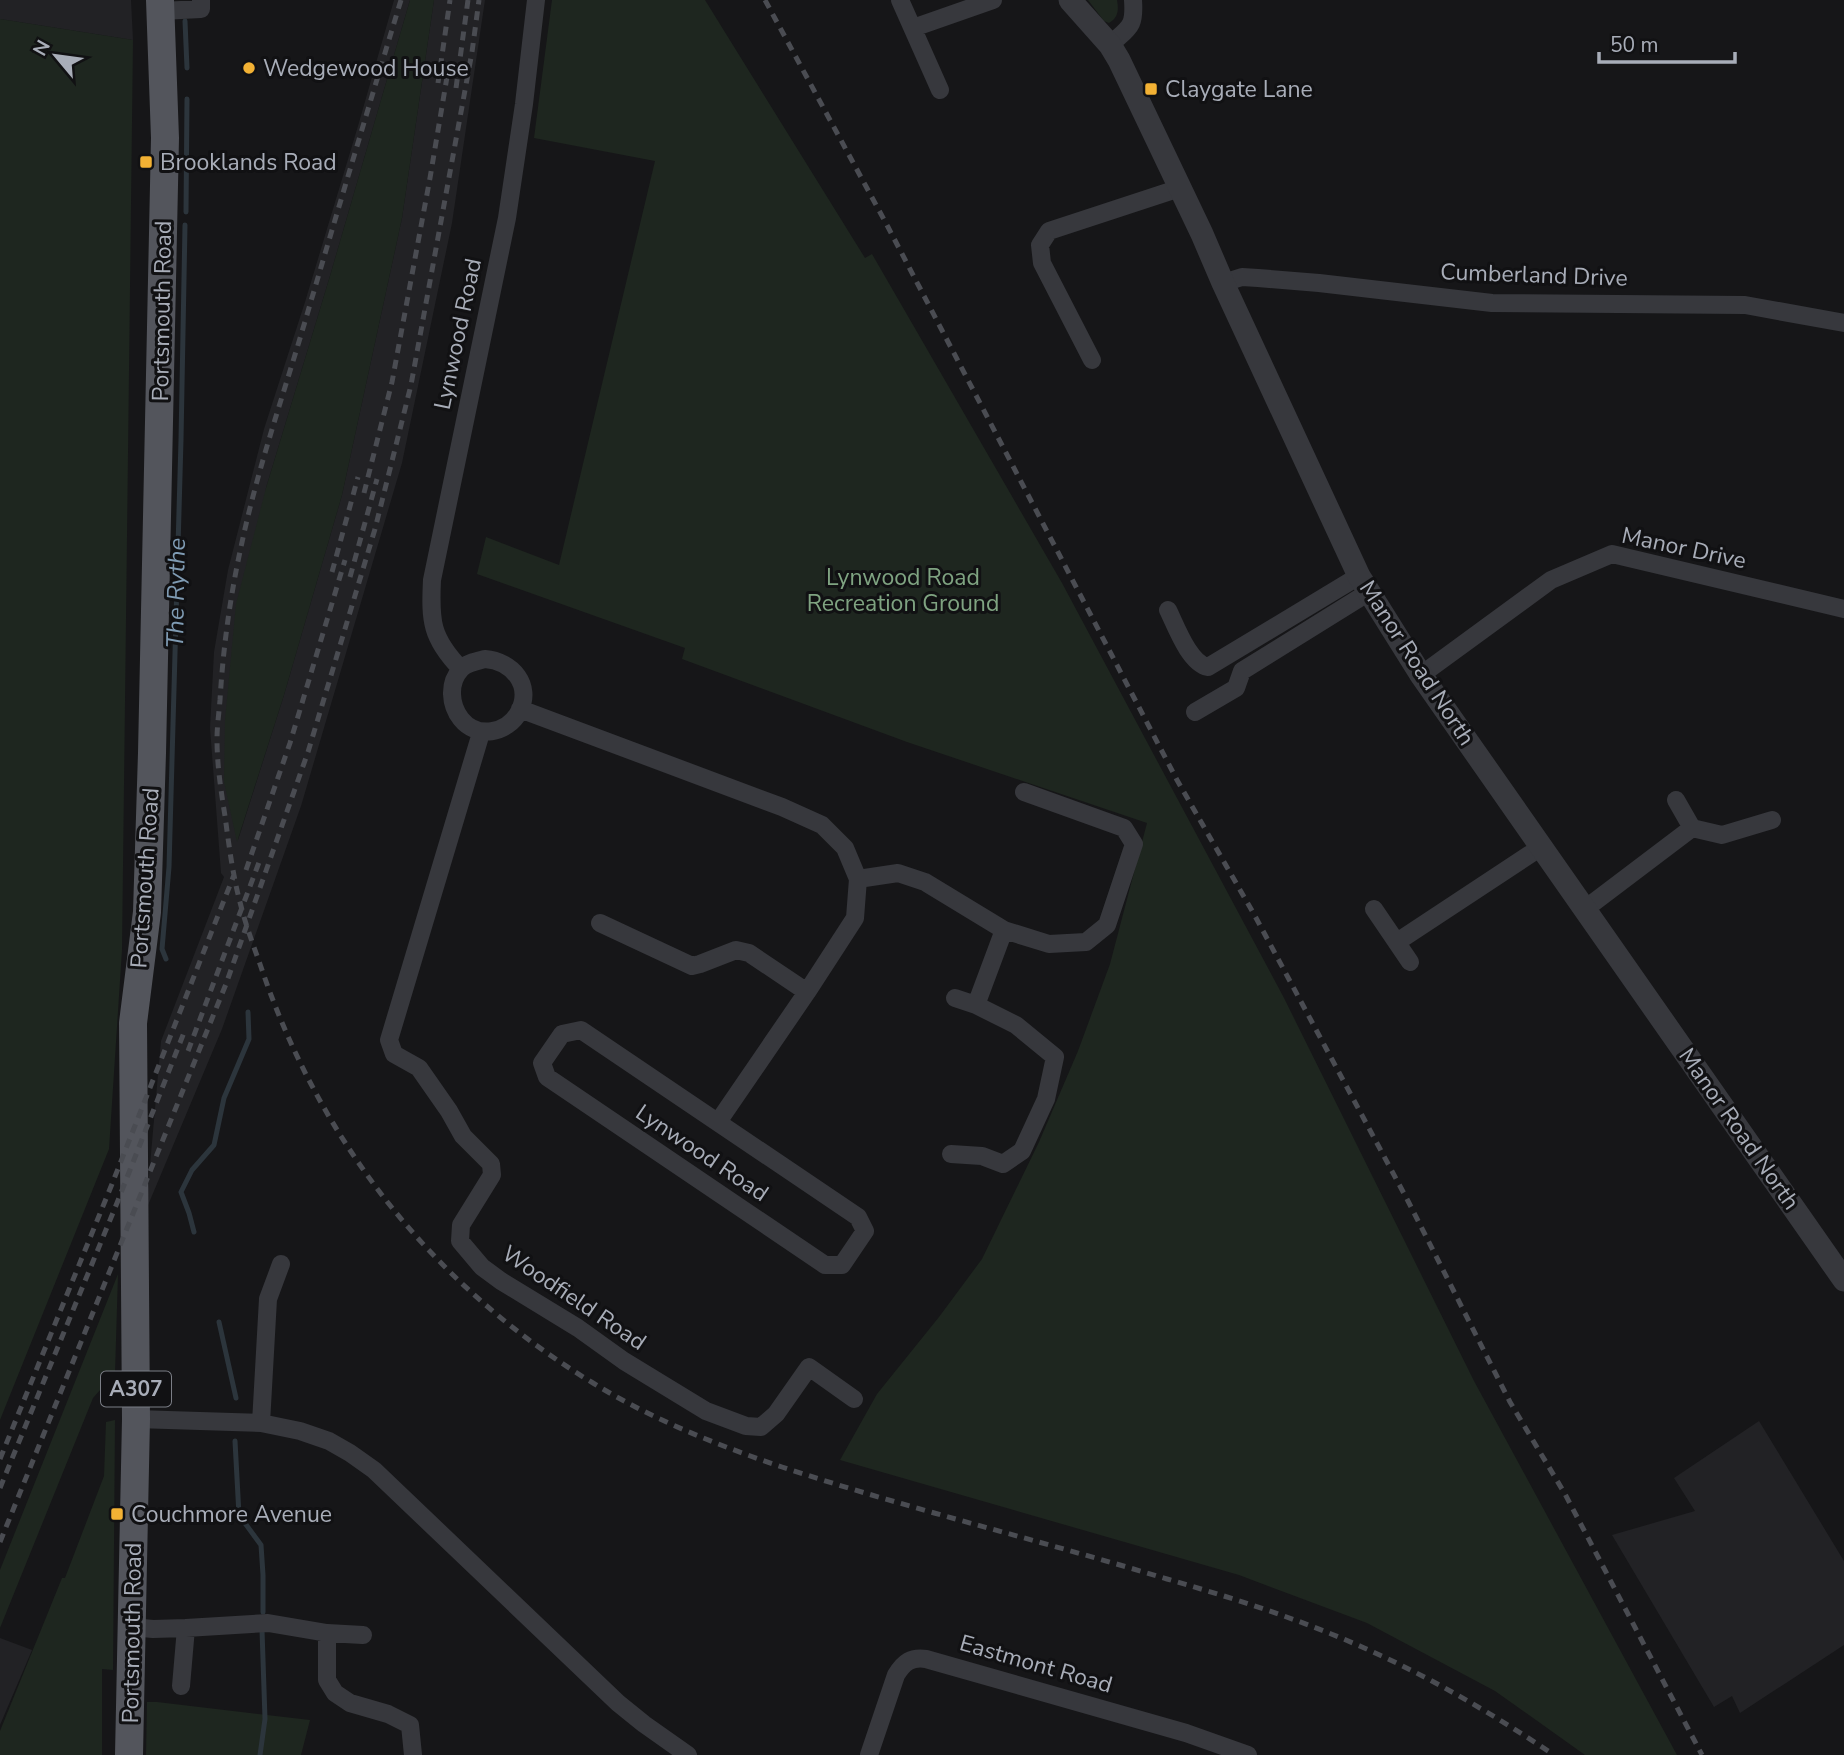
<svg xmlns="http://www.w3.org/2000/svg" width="1844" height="1755" font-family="'Nunito Sans',sans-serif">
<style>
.built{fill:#222225}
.green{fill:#1e261f}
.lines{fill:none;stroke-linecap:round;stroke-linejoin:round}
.stream{stroke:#2c353c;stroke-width:5}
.minor{stroke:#37383d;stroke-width:18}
.tertiary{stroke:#37383d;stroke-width:23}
.primary{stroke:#53555c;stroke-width:28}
.rail{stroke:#4a4c52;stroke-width:5;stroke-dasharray:9 7;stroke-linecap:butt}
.poi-dot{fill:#f2b134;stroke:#111113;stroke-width:2.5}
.labels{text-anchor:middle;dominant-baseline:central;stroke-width:6;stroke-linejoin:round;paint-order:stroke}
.shield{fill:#111113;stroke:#7b7e86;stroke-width:2}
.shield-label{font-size:21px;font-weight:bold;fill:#a8adb8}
.poi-label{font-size:23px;fill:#a8adb8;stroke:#111113;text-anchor:start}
.street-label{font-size:23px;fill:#a8adb8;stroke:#111113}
.park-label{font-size:23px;fill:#7fa381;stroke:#111113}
.water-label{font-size:24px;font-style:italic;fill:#7f9bb3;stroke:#111113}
</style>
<rect width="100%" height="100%" fill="#161618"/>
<path class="built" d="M0 0H131L133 40 0 19Z
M394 0H410L330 276 266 488 238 840 284 695 342 495 402 218 434 0H485L452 223 402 463 301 806 222 1029 146 1210 161 1041 224 877 221 873 210 728 214 652 228 570 264 429 305 302 358 126Z
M1759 1421 1844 1561V1645L1740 1713 1732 1696 1714 1707 1612 1535 1695 1511 1674 1478Z
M0 1638 32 1650 0 1725Z"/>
<path class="green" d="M410 0H434L402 218 342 495 284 695 237 842 224 782 225 720 236 604 266 488 330 276Z
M552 0H705L865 258 872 254 1062 583 1170 785 1284 998 1474 1381 1677 1755H1585L1495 1691 1367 1623 1239 1575 840 1460 877 1394 939 1317 982 1259 1039 1142 1078 1051 1110 964 1147 823 907 742 682 659 685 648 477 574 486 537 559 565 655 161 534 138Z
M1088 0H1117C1119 10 1118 18 1109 23L1104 21Z
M0 19 133 40 122 950 109 1149 0 1420Z
M118 1274 115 1373 93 1398 0 1628V1570Z
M115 1420 113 1670 102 1669V1755H0V1731L62 1578H65L104 1476 106 1422Z
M147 1702H157L310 1720 301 1755H146Z"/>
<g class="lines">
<path class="stream" d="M185 21 187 68
M186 212 187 99
M166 959 162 949 169 867 181 440 185 225
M194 1232 189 1213 181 1192 192 1170 214 1145 224 1098 249 1039 248 1012
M219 1322 236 1398
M235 1441 239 1515 261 1545 263 1575V1612
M260 1755 265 1719 262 1630"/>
<path class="minor" d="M900 0 940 90
M161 11 201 9V0
M913 28 993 0
M1110 45C1129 27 1135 28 1133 0
M1223 283 1242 277 1258 278 1319 283 1492 303 1745 305 1844 323
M1092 360 1042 263 1040 245 1049 231 1180 188
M1168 610C1176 626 1189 663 1208 667L1359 576
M485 659C512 661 533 685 519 712 507 734 477 739 461 719 450 705 448 683 461 669 466 663 477 661 485 659Z
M461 669C431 638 430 621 432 580L507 218 524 104 536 0
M1421 675 1551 580 1612 554 1844 609
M520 709 782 807 822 825 845 848 858 879 855 918 807 992 718 1122
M1195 712 1236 688 1242 671 1369 592
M481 733 389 1040 394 1054 419 1068 449 1111 463 1136 491 1164 492 1175 461 1225 460 1241 482 1267 501 1281 578 1328 624 1361 706 1411 746 1426 761 1427 776 1414 809 1367 854 1399
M1676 800 1692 828 1722 835 1772 820
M858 879 898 873 925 882 1004 930 976 1005 1016 1025 1055 1057 1046 1099 1022 1151 1003 1164 982 1156 951 1154
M1374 909 1410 962
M1585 909 1692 828
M600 923 692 966 700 964 736 950 749 953 807 992
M1004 930 1049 944 1086 942 1107 925 1134 844 1124 828 1024 792
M1397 942 1541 847
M955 998 976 1005
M581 1030 858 1217 865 1231 842 1265H825L547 1077 542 1063 562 1034Z
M136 1419 261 1423 300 1431 329 1441 350 1453 374 1470 618 1703 644 1724 688 1755
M261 1423 268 1299 281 1264
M132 1627 153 1629 186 1628
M327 1633V1680L335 1693 350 1703 388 1714 410 1725 413 1755
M181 1686 186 1628 268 1623 327 1633 363 1635
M869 1755 896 1675C904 1662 911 1657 926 1659L1186 1733 1248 1755"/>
<path class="tertiary" d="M1070 0 1110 45 1119 60 1202 234 1223 283 1359 576 1421 675 1844 1280"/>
<path class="primary" d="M129 1755 136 1419 133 1023 147 912 152 753 165 138 160 0"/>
<path class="rail" d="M401 0C367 112 334 223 301 335 280 405 256 475 241 547 230 597 223 649 220 700 219 713 217 726 217 739 217 765 221 791 225 816 229 846 233 877 241 906 246 926 254 947 261 967 320 1142 434 1287 593 1383 651 1419 717 1445 782 1467 909 1509 1039 1540 1167 1579 1233 1598 1299 1619 1362 1647 1430 1677 1493 1714 1554 1755
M765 0 888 227 1177 780 1255 916 1408 1201 1510 1402 1565 1494 1702 1755
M438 83 450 0
M456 88 468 0
M364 493 392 382 430 178 448 71
M332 572 358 477
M350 577 377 479
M246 870 290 743 345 560
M188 1051 261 857
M0 1459 112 1184 234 875
M0 1488 117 1203 185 1030
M0 1542 226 984 308 752 375 529 411 385 472 52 479 0"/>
</g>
<g class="poi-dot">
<circle cx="249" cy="68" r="7"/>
<rect x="1144" y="82" width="14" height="14" rx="3.5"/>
<rect x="139" y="155" width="14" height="14" rx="3.5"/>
<rect x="110" y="1507" width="14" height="14" rx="3.5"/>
</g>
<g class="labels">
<rect class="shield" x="101" y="1371.5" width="70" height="35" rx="5"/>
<g class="shield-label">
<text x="136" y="1389">A307</text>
</g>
<g class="poi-label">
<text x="263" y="68">Wedgewood House</text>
<text x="1165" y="89">Claygate Lane</text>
<text x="160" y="162">Brooklands Road</text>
<text x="131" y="1514">Couchmore Avenue</text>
</g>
<g class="street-label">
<text transform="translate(1534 275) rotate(2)">Cumberland Drive</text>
<text transform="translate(162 311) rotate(-89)">Portsmouth Road</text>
<text transform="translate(458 334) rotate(-78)">Lynwood Road</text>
<text transform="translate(1684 548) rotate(12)">Manor Drive</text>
<text transform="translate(1417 663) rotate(57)">Manor Road North</text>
<text transform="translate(145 878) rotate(-86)">Portsmouth Road</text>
<text transform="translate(1739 1129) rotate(55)">Manor Road North</text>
<text transform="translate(702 1153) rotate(34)">Lynwood Road</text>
<text transform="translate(574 1298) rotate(34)">Woodfield Road</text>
<text transform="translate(132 1633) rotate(-89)">Portsmouth Road</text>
<text transform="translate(1036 1664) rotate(16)">Eastmont Road</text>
</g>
<g class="park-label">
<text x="903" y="577">Lynwood Road<tspan x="903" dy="26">Recreation Ground</tspan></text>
</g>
<g class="water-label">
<text transform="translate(176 593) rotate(-89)">The Rythe</text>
</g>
</g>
<g transform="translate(56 56) rotate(299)" stroke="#111113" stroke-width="5" paint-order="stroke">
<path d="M0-5L12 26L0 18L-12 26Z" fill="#a8adb8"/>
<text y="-10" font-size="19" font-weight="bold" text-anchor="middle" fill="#a8adb8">N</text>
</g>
<path d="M1599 52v10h136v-10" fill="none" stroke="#a8adb8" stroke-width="3.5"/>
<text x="1610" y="52" font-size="21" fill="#a8adb8" stroke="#111113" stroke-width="5" paint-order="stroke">50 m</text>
</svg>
